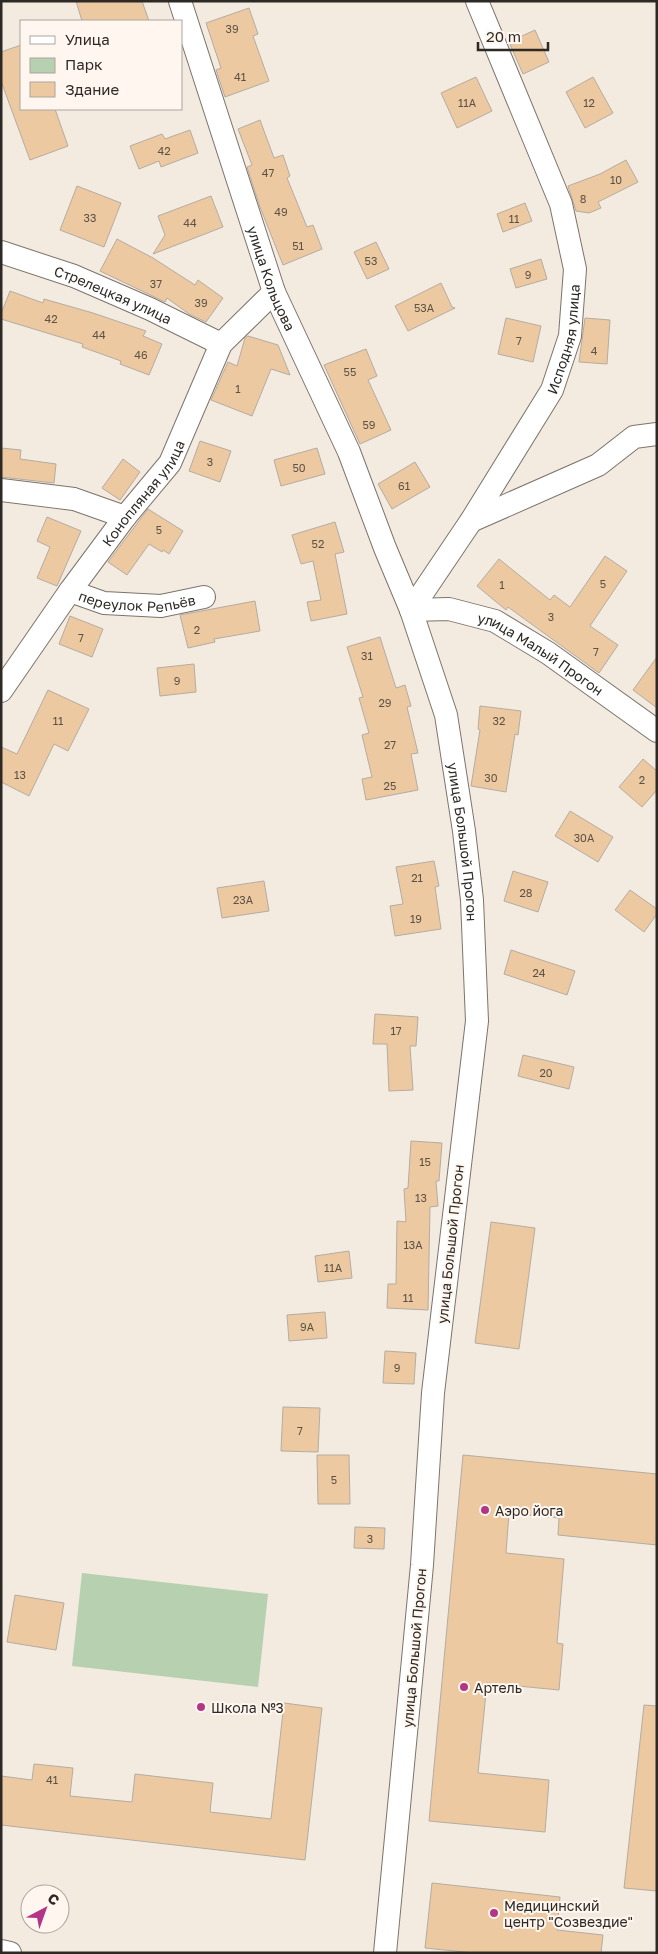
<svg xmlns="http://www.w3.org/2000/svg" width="658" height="1954" font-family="'Golos Text',sans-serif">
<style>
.green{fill:#b6d0b0}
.building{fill:#ecc9a1;stroke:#b4aca2}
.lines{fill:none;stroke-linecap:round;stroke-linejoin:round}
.minor-casing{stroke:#7c746b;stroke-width:24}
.minor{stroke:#fff;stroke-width:22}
.poi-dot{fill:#b33686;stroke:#fff7ef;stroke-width:2}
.labels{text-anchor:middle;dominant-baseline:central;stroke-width:4;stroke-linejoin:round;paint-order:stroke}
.number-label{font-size:11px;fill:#5d5245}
.street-label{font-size:14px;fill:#2d2a26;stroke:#fff7ef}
.poi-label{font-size:14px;fill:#2d2a26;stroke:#fff7ef;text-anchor:start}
</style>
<rect width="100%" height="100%" fill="#f3eae0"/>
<path class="green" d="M82 1573 268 1594 258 1687 72 1666Z"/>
<path class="building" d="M76 1H142L149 21H82Z
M249 8 258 34 253 36 269 81 225 97 216 70 221 68 206 23Z
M535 30 549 62 523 74 509 42Z
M21 45V109H55L68 146 30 160 1 81V52Z
M476 77 492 111 457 128 441 93Z
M593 77 613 113 585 128 566 92Z
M260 120 274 158 283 155 290 176 287 178 307 227 313 225 322 249 283 265 260 207 247 167 252 165 238 129Z
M190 130 198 153 161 167 159 161 139 169 130 146 162 134 165 139Z
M626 160 638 182 598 202 601 208 589 213 576 211 568 186 600 174Z
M77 186 121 203 104 247 60 230Z
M211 196 223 227 153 254 165 235 158 216Z
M525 203 532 221 503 232 497 214Z
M117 239 153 258 195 285 198 280 223 298 206 322 189 314 167 298 165 302 100 271Z
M376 242 389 269 367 279 354 252Z
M541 259 547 279 516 288 510 269Z
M441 283 452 307 455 308 408 331 395 306Z
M10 291 43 303 44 299 93 313 146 331 143 336 162 344 149 375 120 364 121 361 82 347 83 344 1 319V314Z
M506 318 541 326 533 362 498 354Z
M585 318 610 320 607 364 579 362Z
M248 336 278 345 290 375 271 369 252 416 211 400 228 362 237 366 245 338Z
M366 349 377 376 368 380 391 430 360 444 324 365Z
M200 441 231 451 220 482 189 471Z
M1 448 21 450 20 459 56 464 54 483 1 477Z
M317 448 325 474 281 486 274 460Z
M123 459 140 472 120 500 102 488Z
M415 462 430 487 392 509 378 484Z
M148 509 183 531 169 554 163 550 162 552 149 544 127 575 108 562Z
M47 517 81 531 57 586 37 578 50 547 37 541Z
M335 522 344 552 335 554 347 614 311 621 307 602 321 600 313 561 301 564 292 535Z
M605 556 627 571 590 626 618 645 599 673 508 607 506 610 477 586 499 559 550 600 554 595 570 607Z
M255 601 260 631 214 639 215 642 188 648 180 615Z
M70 616 103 629 92 657 59 644Z
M380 637 396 688 405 685 411 706 407 707 418 753 411 754 418 790 366 800 362 779 372 777 362 735 369 733 359 698 363 697 347 647Z
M657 657V708L633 690Z
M194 664 196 692 160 696 157 668Z
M48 690 89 709 68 751 54 744 29 796 1 782V747L17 754Z
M480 706 521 711 518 735 515 734 506 792 471 786 480 730 478 729Z
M643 759 657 771V790L642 807 619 787Z
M570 811 613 837 598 862 555 836Z
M434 861 439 886 435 887 441 929 395 936 390 906 403 904 396 867Z
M513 871 548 882 538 912 504 901Z
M264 881 269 911 222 918 217 888Z
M630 890 657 909V914L644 932 615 910Z
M511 950 575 971 567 995 504 974Z
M375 1014 418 1017 416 1046H410L413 1090 389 1091 387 1044H373Z
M523 1055 574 1067 569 1089 518 1076Z
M411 1141 442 1143 439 1181H436L438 1206 430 1207 428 1310 387 1308 388 1284H396L397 1221 406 1222 404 1189 408 1188Z
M491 1222 535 1228 519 1349 475 1343Z
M349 1251 352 1278 318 1282 315 1256Z
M325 1312 327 1338 289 1341 287 1315Z
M385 1351 416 1353 414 1384 383 1383Z
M283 1407 320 1408 318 1452 281 1451Z
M317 1455H349L350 1504H318Z
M463 1455 657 1474V1545L558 1535 559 1518 509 1513 506 1553 564 1559 557 1643 563 1644 559 1690 487 1683 478 1773 549 1780 545 1832 429 1821Z
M355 1527 385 1528 384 1549 354 1548Z
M15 1595 64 1603 56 1650 7 1642Z
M284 1703 322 1708 305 1860 1 1825V1776L32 1780 34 1764 73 1768 70 1796 132 1802 135 1774 213 1783 210 1812 271 1819Z
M644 1705 657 1706V1891L624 1888Z
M432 1883 560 1897 557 1930 603 1935 601 1953H473L425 1948Z"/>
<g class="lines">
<g class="minor-casing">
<g id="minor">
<path id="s1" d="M180 1 274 292 349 452 385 548 411 610 446 715 464 831 472 900 477 1021 433 1393 422 1565 385 1953"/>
<path id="s2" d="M1 252 74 276 150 309 221 344"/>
<path d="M1 490 74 499 125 517"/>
<path d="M471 521 598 465 634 437 657 434"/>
<path id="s3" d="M70 591 104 603 161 606 204 597"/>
<path id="s4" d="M411 610 471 521 552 390 570 336 575 269 561 204 477 1"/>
<path id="s5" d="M411 610 449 609 495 621 548 653 657 731"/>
<path id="s6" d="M1 691 70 591 125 517 170 463 221 344 274 292"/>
<path d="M1 1951 10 1953"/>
</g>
</g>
<use href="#minor" class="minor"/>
</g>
<g class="poi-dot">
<circle cx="485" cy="1510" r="5"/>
<circle cx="464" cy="1687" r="5"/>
<circle cx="201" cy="1707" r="5"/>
<circle cx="494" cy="1913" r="5"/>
</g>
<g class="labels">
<g class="number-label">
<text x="232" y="28">39</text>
<text x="240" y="76">41</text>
<text x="467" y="102">11А</text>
<text x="589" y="102">12</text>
<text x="164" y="150">42</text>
<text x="268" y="172">47</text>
<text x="616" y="179">10</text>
<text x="583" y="198">8</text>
<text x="281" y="211">49</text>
<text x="90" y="217">33</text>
<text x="514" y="218">11</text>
<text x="190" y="222">44</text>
<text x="298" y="245">51</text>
<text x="371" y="260">53</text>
<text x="528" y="274">9</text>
<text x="156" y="283">37</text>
<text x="201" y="302">39</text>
<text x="424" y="307">53А</text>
<text x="51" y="318">42</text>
<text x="99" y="334">44</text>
<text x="519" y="340">7</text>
<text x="594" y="350">4</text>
<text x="141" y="354">46</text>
<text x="350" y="371">55</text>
<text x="238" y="388">1</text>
<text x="369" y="424">59</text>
<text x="210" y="461">3</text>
<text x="299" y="467">50</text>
<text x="404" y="485">61</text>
<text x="159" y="529">5</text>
<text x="318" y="543">52</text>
<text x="603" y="583">5</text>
<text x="502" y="584">1</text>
<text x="551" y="616">3</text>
<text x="197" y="629">2</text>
<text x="81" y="637">7</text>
<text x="596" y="651">7</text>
<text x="367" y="655">31</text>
<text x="177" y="680">9</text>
<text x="385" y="702">29</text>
<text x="58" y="720">11</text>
<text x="499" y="720">32</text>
<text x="390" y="744">27</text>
<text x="20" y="774">13</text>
<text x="491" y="777">30</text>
<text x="642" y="779">2</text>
<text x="390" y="785">25</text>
<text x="584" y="837">30А</text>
<text x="417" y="877">21</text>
<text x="526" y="892">28</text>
<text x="243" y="899">23А</text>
<text x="416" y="918">19</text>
<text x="539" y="972">24</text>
<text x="396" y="1030">17</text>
<text x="546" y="1072">20</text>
<text x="425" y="1161">15</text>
<text x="421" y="1197">13</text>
<text x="413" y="1244">13А</text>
<text x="333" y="1267">11А</text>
<text x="408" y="1297">11</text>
<text x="307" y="1326">9А</text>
<text x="397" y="1367">9</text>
<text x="300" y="1430">7</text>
<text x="334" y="1479">5</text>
<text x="370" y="1538">3</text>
<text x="52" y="1779">41</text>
</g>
<g class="street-label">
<text stroke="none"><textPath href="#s1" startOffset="292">улица Кольцова</textPath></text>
<text stroke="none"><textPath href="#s2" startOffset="120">Стрелецкая улица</textPath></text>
<text stroke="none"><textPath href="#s4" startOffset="314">Исподняя улица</textPath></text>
<text stroke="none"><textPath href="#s6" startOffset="244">Конопляная улица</textPath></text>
<text stroke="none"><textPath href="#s3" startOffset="69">переулок Репьёв</textPath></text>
<text stroke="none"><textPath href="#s5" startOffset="141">улица Малый Прогон</textPath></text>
<text stroke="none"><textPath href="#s1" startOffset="891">улица Большой Прогон</textPath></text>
<text transform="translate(450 1244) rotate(-84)">улица Большой Прогон</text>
<text transform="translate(414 1648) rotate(-85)">улица Большой Прогон</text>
</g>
<g class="poi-label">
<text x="495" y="1510">Аэро йога</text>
<text x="474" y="1687">Артель</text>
<text x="211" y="1707">Школа №3</text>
<text x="504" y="1905">Медицинский<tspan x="504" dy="16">центр "Созвездие"</tspan></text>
</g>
</g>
<rect width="658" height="1954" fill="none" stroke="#2d2a26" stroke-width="5"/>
<rect x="20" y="20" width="162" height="90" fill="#fff7ef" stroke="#aba59f"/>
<rect x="30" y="36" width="25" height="8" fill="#ffffff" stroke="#aba59f"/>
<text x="65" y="45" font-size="15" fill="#2d2a26">Улица</text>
<rect x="30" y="58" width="25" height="15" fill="#b6d0b0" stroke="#aba59f"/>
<text x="65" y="70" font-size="15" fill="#2d2a26">Парк</text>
<rect x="30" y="82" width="25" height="15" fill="#ecc9a1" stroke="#aba59f"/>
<text x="65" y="95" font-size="15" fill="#2d2a26">Здание</text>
<g transform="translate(45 1909) rotate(41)"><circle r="24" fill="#fff7ef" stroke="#aba59f"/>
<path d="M0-4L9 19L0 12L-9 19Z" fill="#b33686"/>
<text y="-8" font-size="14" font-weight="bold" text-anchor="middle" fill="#2d2a26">С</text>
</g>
<path d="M478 42v8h70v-8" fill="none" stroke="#2d2a26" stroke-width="2.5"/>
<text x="486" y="42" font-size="15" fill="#2d2a26" stroke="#fff7ef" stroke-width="4" paint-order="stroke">20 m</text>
</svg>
